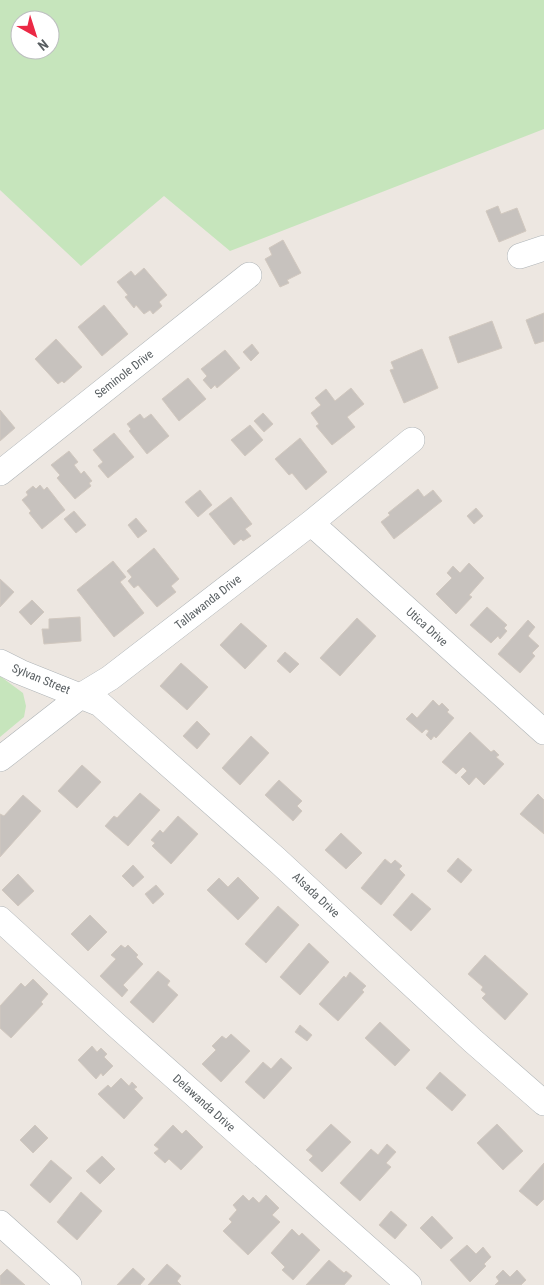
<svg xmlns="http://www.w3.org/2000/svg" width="544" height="1285" font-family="'Roboto Condensed',sans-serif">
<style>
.green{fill:#c6e5bc;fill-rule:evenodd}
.building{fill:#c7c2be;stroke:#d1c8bf}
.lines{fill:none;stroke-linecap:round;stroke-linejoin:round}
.minor-casing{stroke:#afb4b7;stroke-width:26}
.minor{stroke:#fff;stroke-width:25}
.labels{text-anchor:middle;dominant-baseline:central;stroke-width:5;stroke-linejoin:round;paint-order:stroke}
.street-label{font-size:12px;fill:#595f62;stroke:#fff}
</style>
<rect width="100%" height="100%" fill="#ede7e1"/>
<path class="green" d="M0 0H544V129L230 251 164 196 81 266 0 190ZM20 20H50V50H20Z
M0 676 23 693 26 706 24 717 0 737Z"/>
<path class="building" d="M498 206 501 214 517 208 526 231 499 242 486 211Z
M283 240 301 273 287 280 289 283 280 287 265 259 272 255 269 248Z
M144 268 167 295 159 302 162 306 153 314 150 310 144 314 136 305 134 308 125 297 128 295 117 282 131 271 135 276Z
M104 305 128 334 102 356 78 327Z
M544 313V341L535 344 526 320Z
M492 321 502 348 458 363 449 337Z
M56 339 82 367 64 383 62 381 58 384 35 359Z
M252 344 259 353 251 361 243 352Z
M422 349 438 388 404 403 390 370 394 369 391 362Z
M225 350 240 368 217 388 215 385 211 389 203 380 207 376 201 369Z
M188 378 206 399 179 421 162 399Z
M351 388 364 404 347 417 355 427 332 445 316 426 319 424 311 413 321 405 315 398 326 389 335 401Z
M0 410 15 428 0 441Z
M263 413 273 424 264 432 254 421Z
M140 414 144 419 151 414 169 436 147 454 129 431 131 429 127 424Z
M250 425 263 440 245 456 231 440Z
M114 433 134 457 108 478 98 466 103 462 93 450Z
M300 438 327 472 306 490 292 473 289 475 275 459Z
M69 451 78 462 74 465 81 474 84 471 92 481 89 483 91 486 75 499 57 478 60 475 51 465Z
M40 485 44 490 47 487 65 510 42 529 29 513 31 511 22 500 28 495 26 492 33 486 36 489Z
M418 489 424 497 433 490 442 501 394 539 381 522 390 515 388 513Z
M200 490 212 505 198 517 185 502Z
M231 497 252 524 245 529 251 536 243 541 241 539 234 545 209 514Z
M476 508 483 516 474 524 467 516Z
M74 511 86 525 76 533 64 519Z
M136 518 147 531 138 538 128 525Z
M154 548 179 579 171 586 176 592 157 607 138 585 134 588 128 581 132 577 127 571Z
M113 561 126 577 120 582 144 613 114 637 77 590Z
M469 563 484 578 469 595 472 597 456 614 436 594 452 578 447 573 453 566 460 573Z
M0 579 14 592 0 607Z
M32 600 44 612 31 625 19 612Z
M487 607 507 625 504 628 507 631 500 639 498 636 491 643 470 625Z
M80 617 81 641 44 644 42 629H49V619Z
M357 618 376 636 340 676 320 658Z
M528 620 535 627 528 636 539 646 532 653 535 656 520 673 498 654Z
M241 623 267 646 245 669 220 645Z
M285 652 299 664 290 673 277 661Z
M181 663 208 687 187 710 160 686Z
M433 700 439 706 442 703 449 710 447 712 454 718 436 738 434 736 431 740 426 735 429 731 426 729 422 733 406 719 412 713 417 718Z
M197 721 210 734 197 749 183 736Z
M470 732 491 752 494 750 499 755 496 757 504 764 484 785 476 777 469 785 461 777 467 771 463 767 456 774 442 762Z
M251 736 269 753 240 785 222 768Z
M82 765 101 782 77 808 58 791Z
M279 780 302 801 297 806 302 811 293 821 265 795Z
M140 793 160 810 128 846 105 826 114 816 117 818Z
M538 794 544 800V834L520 814Z
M23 795 41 811 0 857V814L4 816Z
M178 816 198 834 171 864 152 846 155 843 151 840 160 830 163 833Z
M341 833 362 853 346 869 325 850Z
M458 858 472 870 461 883 447 871Z
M385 859 391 864 395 860 402 866 399 869 405 875 381 905 361 888Z
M133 865 144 877 133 887 122 876Z
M18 874 34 891 18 906 2 890Z
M238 877 259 898 238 920 207 890 219 878 228 887Z
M156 885 164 894 153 904 145 894Z
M412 893 431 909 411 931 393 915Z
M278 906 299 925 266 963 245 944Z
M90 915 107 932 88 951 71 934Z
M309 943 329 962 300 995 280 977Z
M121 945 125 948 128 945 138 955 136 957 143 964 123 985 128 990 122 997 100 976 116 959 111 955Z
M485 955 528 994 505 1020 482 998 486 994 481 990 483 987 468 974Z
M158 971 170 981 167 985 178 995 153 1023 130 1002Z
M350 972 366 986 362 990 364 992 338 1021 319 1004 344 976 346 978Z
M33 979 48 994 41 1002 43 1004 11 1038 0 1028V1006L21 983 25 987Z
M380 1022 410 1050 395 1066 365 1038Z
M300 1025 312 1035 307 1041 295 1032Z
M231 1034 250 1051 221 1082 202 1064 216 1050 212 1046 222 1036 226 1039Z
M92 1046 97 1052 101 1048 107 1054 104 1057 113 1066 103 1076 101 1073 96 1079 78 1060Z
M281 1058 292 1068 264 1099 245 1082 263 1062 271 1069Z
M440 1072 466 1095 452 1111 426 1088Z
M121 1078 129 1086 132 1082 137 1087 134 1089 143 1098 124 1119 98 1094 108 1085 111 1088Z
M331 1124 351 1142 322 1172 309 1160 313 1156 306 1150Z
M497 1124 523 1151 503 1170 477 1143Z
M35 1125 48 1138 33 1153 20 1140Z
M173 1125 182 1134 186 1130 203 1147 181 1170 169 1159 165 1163 154 1153 159 1149 154 1145Z
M387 1144 396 1152 386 1163 391 1167 360 1201 340 1183 371 1149 378 1155Z
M102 1156 115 1169 100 1184 86 1171Z
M51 1160 72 1178 50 1203 30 1185Z
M544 1163V1199L537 1206 519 1191Z
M81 1192 102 1211 77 1240 57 1222Z
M243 1195 249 1201 253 1197 259 1203 266 1195 279 1208 272 1215 280 1222 248 1255 223 1231 232 1222 229 1219 237 1210 233 1205Z
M391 1211 407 1225 395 1239 379 1225Z
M432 1216 453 1238 441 1249 420 1228Z
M292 1229 299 1236 302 1233 320 1250 293 1280 282 1270 285 1267 271 1253Z
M467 1245 476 1254 483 1247 491 1257 484 1264 486 1266 470 1282 450 1260Z
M329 1260 344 1273 346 1271 352 1276 344 1285H306Z
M167 1264 181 1276 177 1281 181 1285H148Z
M133 1268 145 1279 140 1285H117Z
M7 1269 25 1285H0V1276Z
M503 1270 510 1277 517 1270 526 1280 521 1285H495L499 1281 496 1277Z"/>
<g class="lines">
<g class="minor-casing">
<path id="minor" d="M520 256 544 248
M0 473 249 275
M311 523 544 732
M0 662 20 672 100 704 276 859 473 1041 544 1103
M0 759 82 695 110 678 311 523 412 440
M0 919 115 1024 409 1285
M0 1223 69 1285"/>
</g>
<use href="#minor" class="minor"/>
</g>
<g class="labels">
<g class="street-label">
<text transform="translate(124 374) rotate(-38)">Seminole Drive</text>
<text transform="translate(208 602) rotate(-38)">Tallawanda Drive</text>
<text transform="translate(427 627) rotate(42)">Utica Drive</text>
<text transform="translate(41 679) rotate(22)">Sylvan Street</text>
<text transform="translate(316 895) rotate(43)">Alsada Drive</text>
<text transform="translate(204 1103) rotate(42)">Delawanda Drive</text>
</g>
</g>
<g transform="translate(35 35) rotate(141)"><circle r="24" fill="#ffffff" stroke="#bdbfc0"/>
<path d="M0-4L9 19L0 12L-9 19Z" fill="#eb2945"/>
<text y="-8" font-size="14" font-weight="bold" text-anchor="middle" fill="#595f62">N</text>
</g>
</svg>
